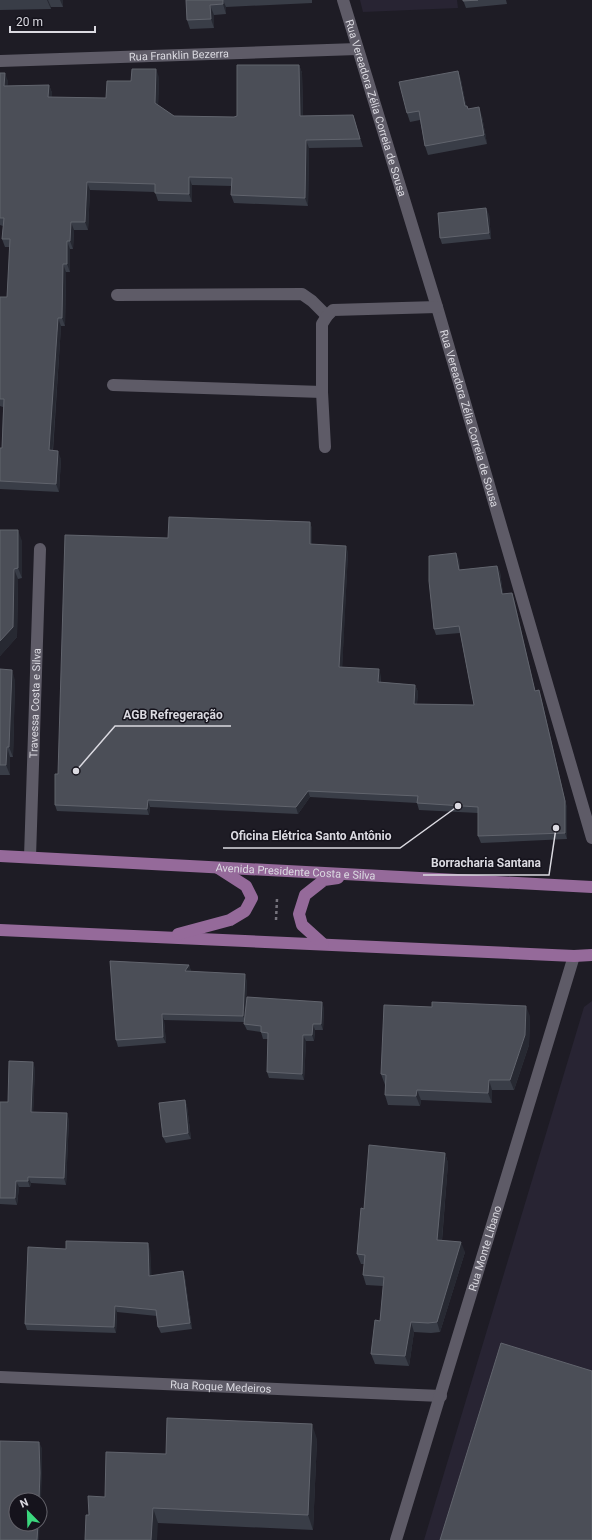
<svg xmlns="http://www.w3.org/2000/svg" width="592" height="1540" font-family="Roboto,sans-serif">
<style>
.built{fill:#282433}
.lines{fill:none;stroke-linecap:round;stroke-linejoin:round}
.path{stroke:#75737c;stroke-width:2.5;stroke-dasharray:3 3;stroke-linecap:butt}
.minor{stroke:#5e5b67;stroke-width:12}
.major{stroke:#956a9a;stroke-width:12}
.wall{fill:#393d47}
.shaded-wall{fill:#272932}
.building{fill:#4b4e57;stroke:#61646d}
.labels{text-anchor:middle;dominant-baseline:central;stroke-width:3;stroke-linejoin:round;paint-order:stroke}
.street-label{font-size:11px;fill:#dbdae1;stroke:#15131c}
.leader{fill:none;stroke:#dbdae1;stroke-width:1.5}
.callout-dot{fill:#dbdae1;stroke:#15131c;stroke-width:1.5}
.callout-label{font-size:12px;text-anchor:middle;font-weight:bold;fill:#dbdae1;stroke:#15131c;stroke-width:3;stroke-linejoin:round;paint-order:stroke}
</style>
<rect width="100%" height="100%" fill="#1e1c25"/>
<path class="built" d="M360 0H457L458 8 363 12Z
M592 1001V1540H424L584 1007Z"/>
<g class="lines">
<path class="path" d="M276 920 277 899"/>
<g class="minor">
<path id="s1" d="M343 0 437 307 592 838"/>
<path id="s2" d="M0 61 357 49"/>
<path d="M117 295 302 294 312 301 327 316"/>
<path d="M113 385 322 392"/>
<path d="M325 447 322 392V324L327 316 333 310 437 307"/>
<path id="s3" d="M30 857 40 549"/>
<path id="s4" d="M0 1377 441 1396"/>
<path id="s5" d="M396 1540 574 956"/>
</g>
<g class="major">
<path id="s6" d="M0 856 592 887"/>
<path d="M0 930 574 956 592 955"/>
<path d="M178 934 230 920 245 911 252 898 246 886 218 868"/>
<path d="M323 944 302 925 299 914 305 895 324 880 338 878"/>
</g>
</g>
<path class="wall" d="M0 0H63V7H51V9L0 10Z
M186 0H312V3L226 7V14L214 15V28L190 29 187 20Z
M463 0H506L507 4 466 8Z
M299 65 302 73 303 116 353 115 363 147 309 148 308 206 234 203 231 195 232 186 192 185V202L158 201 155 192 90 190 88 230H74L73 249H70V272H66L65 326H61L53 451 61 459 59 492 0 489V448H2L3 407 0 406V297H7L10 247H5L2 239 3 226 0 225V73L8 81 7 86 49 85 52 93 51 97 106 98 131 81 159 77 158 105 174 116 234 117 237 116Z
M458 71 461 80 466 106 468 109 482 116 487 144 428 155 425 146 420 120 410 122 407 113Z
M489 214 491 239 442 244 440 238Z
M310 522 312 529V544L348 552 342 667 381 676V682L415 685 418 692 417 704 474 705 460 633 436 635 434 629 459 559 460 570 497 566 500 572 503 594 514 599 535 691 541 697 567 808V839L481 843 478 836V813L419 810 417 803 310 797 298 814 150 807 149 815 57 811 55 805 58 774 168 538Z
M0 530 22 541V578L18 579 17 637 0 656Z
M0 669 15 680 13 757H10V775H0Z
M189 965 191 971V972L247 981 246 1001 324 1008 323 1030H315L314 1041H306L304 1080 269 1078 267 1072 268 1039H263L261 1032 247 1030 244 1024V1022L164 1020 166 1043 118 1047 116 1040Z
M530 1016 529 1045 514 1090H492V1103L421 1100 420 1106 388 1105 385 1095V1085L381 1074Z
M35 1068 33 1112 69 1119 66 1185 31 1183 30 1187H19L17 1205 0 1204V1102H8Z
M185 1100 187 1106 191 1139 166 1143 163 1137Z
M445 1153 448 1163 442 1241 465 1252 440 1332 431 1333 414 1332 409 1366 375 1364 371 1354 380 1321 383 1286 366 1285 363 1275 364 1264H361L357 1254 364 1209Z
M66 1249H150L151 1276 183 1271 185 1278 192 1329 161 1333 158 1327 157 1316 117 1312 116 1333 27 1330 25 1324Z
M317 1439 313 1530 158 1523 89 1515 105 1497 166 1454Z"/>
<path class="shaded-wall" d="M47 0H48L51 7V9Z
M60 0H63V7Z
M223 0 226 7V14L223 4Z
M210 5 214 15V28L211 19Z
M299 65 302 73 303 124 300 116Z
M156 69 159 77 158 111 155 103Z
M458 71 461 80 468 115 465 106Z
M5 73 8 81 7 94 4 86Z
M49 85 52 93 51 105 48 97Z
M479 107 482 116 487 144 484 135Z
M306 140 309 148 308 206 305 198Z
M189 177 192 185V202L189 194Z
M87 182 90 190 88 230 85 222Z
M486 208 489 214 491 239 489 233Z
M71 222 74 230 73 249 70 241Z
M67 241 70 249V272L67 264Z
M63 264 66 272 65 326 62 318Z
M58 318 61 326 52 458 49 450Z
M58 451 61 459 59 492 56 484Z
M310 522 312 529V551L310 544Z
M18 530 22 541V578L18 568Z
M346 546 348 552 342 673 339 667Z
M456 553 459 559 461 576 459 570Z
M497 566 500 572 504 600 502 594Z
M14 569 18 579 17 637 0 656V641Z
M512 593 514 599 537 698 535 691Z
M379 669 381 676 380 689 378 682Z
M12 670 15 680 13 757 9 747Z
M415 685 418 692 416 711 414 704Z
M539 690 541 697 567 808V839L565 833Z
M7 747 10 757V775L6 765Z
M308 791 310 797 298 814 296 807Z
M148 800 150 807 149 815 147 809Z
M189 965 191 971 187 977 185 971Z
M245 974 247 981 246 1022 243 1016Z
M322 1002 324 1008 323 1030 321 1024Z
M526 1006 530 1016 529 1045 514 1090 510 1080Z
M162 1014 164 1020 166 1043 163 1037Z
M313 1024 315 1030 314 1041 312 1035Z
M303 1035 306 1041 304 1080 302 1074Z
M33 1062 35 1068 33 1119 31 1112Z
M489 1080 492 1090V1103L488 1093Z
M417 1090 421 1100 420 1106 416 1096Z
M185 1100 187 1106 191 1139 188 1133Z
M67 1113 69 1119 66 1185 64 1178Z
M445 1153 448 1163 441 1250 437 1240Z
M28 1177 31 1183 30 1187 28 1181Z
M16 1181 19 1187 17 1205 15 1198Z
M461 1242 465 1252 440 1332 437 1322Z
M148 1243 150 1249 152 1282 149 1276Z
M183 1271 185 1278 192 1329 190 1323Z
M115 1306 117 1312 116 1333 114 1327Z
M411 1322 414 1332 409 1366 405 1356Z
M312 1424 317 1439 313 1530 308 1515Z
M39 1442 42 1448V1479L39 1540H37L38 1524H40V1500H39Z
M153 1508 158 1523 157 1540H151Z"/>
<path class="building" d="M186 0H223V4L210 5 211 19 187 20Z
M463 0H478L463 1Z
M237 65H299L300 116 353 115 360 139 306 140 305 198 231 195 232 178 189 177V194L155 193V184L87 182 85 222H71L70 241H67V264H63L62 318H58L49 450 58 451 56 484 0 481V448H2L4 399H0V297H7L10 239H2L4 218H0V73H5L4 86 49 85 48 97 106 98 107 81H131L132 69H156L155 103 174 116 234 117 237 116Z
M458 71 465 106H467L468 109 479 107 484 135 425 146 419 111 407 113 399 82Z
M486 208 489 233 440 238 438 213Z
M169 517 310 522V544L346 546 339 667 379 669 378 682 415 685 414 704 474 705 459 626 434 629 429 581V556L456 553 459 570 497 566 502 594 512 593 535 691 539 690 565 801V833L478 836V807L417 803 418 796 308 791 296 807 148 800 147 809 55 805V774H58L65 535 168 538Z
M0 530H18V568L14 569 13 627 0 641Z
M0 669 12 670 9 747H7L6 765H0Z
M110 961 189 965 185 971 245 974 243 1016 162 1014 163 1037 116 1040Z
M247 997 322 1002 321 1024H313L312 1035H303L302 1074 267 1072 268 1033 261 1032V1026L244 1024Z
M432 1002 526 1006 525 1035 510 1080H489L488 1093 417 1090 416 1096 385 1095 386 1075 381 1074 384 1005 432 1007Z
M9 1061 33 1062 31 1112 67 1113 64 1178 28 1177V1181H16L15 1198H0V1102H8Z
M185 1100 188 1133 163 1137 159 1103Z
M369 1145 445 1153 437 1240 461 1242 437 1322 428 1323 411 1322 405 1356 371 1354 375 1320 380 1321 384 1277 363 1275 365 1255 357 1254 361 1208 364 1209Z
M66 1241 148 1243 149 1276 183 1271 190 1323 158 1327 156 1310 115 1306 114 1327 25 1324 28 1247 66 1249Z
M501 1343 592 1371V1540H440Z
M167 1418 312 1424 308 1515 153 1508 151 1540H85L86 1515H89L88 1496 105 1497 106 1452 166 1454Z
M0 1441 39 1442 40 1473 39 1500H16V1524H38L37 1540H0Z"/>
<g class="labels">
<g class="street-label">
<text stroke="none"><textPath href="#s2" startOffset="179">Rua Franklin Bezerra</textPath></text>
<text stroke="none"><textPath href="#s1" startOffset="113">Rua Vereadora Zélia Correia de Sousa</textPath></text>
<text stroke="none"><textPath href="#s1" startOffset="437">Rua Vereadora Zélia Correia de Sousa</textPath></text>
<text stroke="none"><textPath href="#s3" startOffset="154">Travessa Costa e Silva</textPath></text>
<text stroke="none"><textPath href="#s6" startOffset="296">Avenida Presidente Costa e Silva</textPath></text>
<text stroke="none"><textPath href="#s5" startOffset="305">Rua Monte Líbano</textPath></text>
<text stroke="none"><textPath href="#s4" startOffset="221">Rua Roque Medeiros</textPath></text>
</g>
</g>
<path class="leader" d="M76 771L115 726H231M458 806L400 848H223M556 828L549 875H423"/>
<g class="callout-dot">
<circle cx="76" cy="771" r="4"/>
<circle cx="458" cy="806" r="4"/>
<circle cx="556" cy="828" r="4"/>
</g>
<g class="callout-label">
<text x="173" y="719">AGB Refregeração</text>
<text x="311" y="840">Oficina Elétrica Santo Antônio</text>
<text x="486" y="867">Borracharia Santana</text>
</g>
<g transform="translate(28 1512) rotate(337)"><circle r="19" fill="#15131c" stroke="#64636b"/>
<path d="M0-3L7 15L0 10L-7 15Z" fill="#3bd77e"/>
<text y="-6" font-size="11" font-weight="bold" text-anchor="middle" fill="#dbdae1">N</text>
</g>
<path d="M10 26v6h85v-6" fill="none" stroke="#dbdae1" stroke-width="2"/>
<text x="16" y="26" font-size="12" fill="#dbdae1" stroke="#15131c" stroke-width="3" paint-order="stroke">20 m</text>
</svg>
